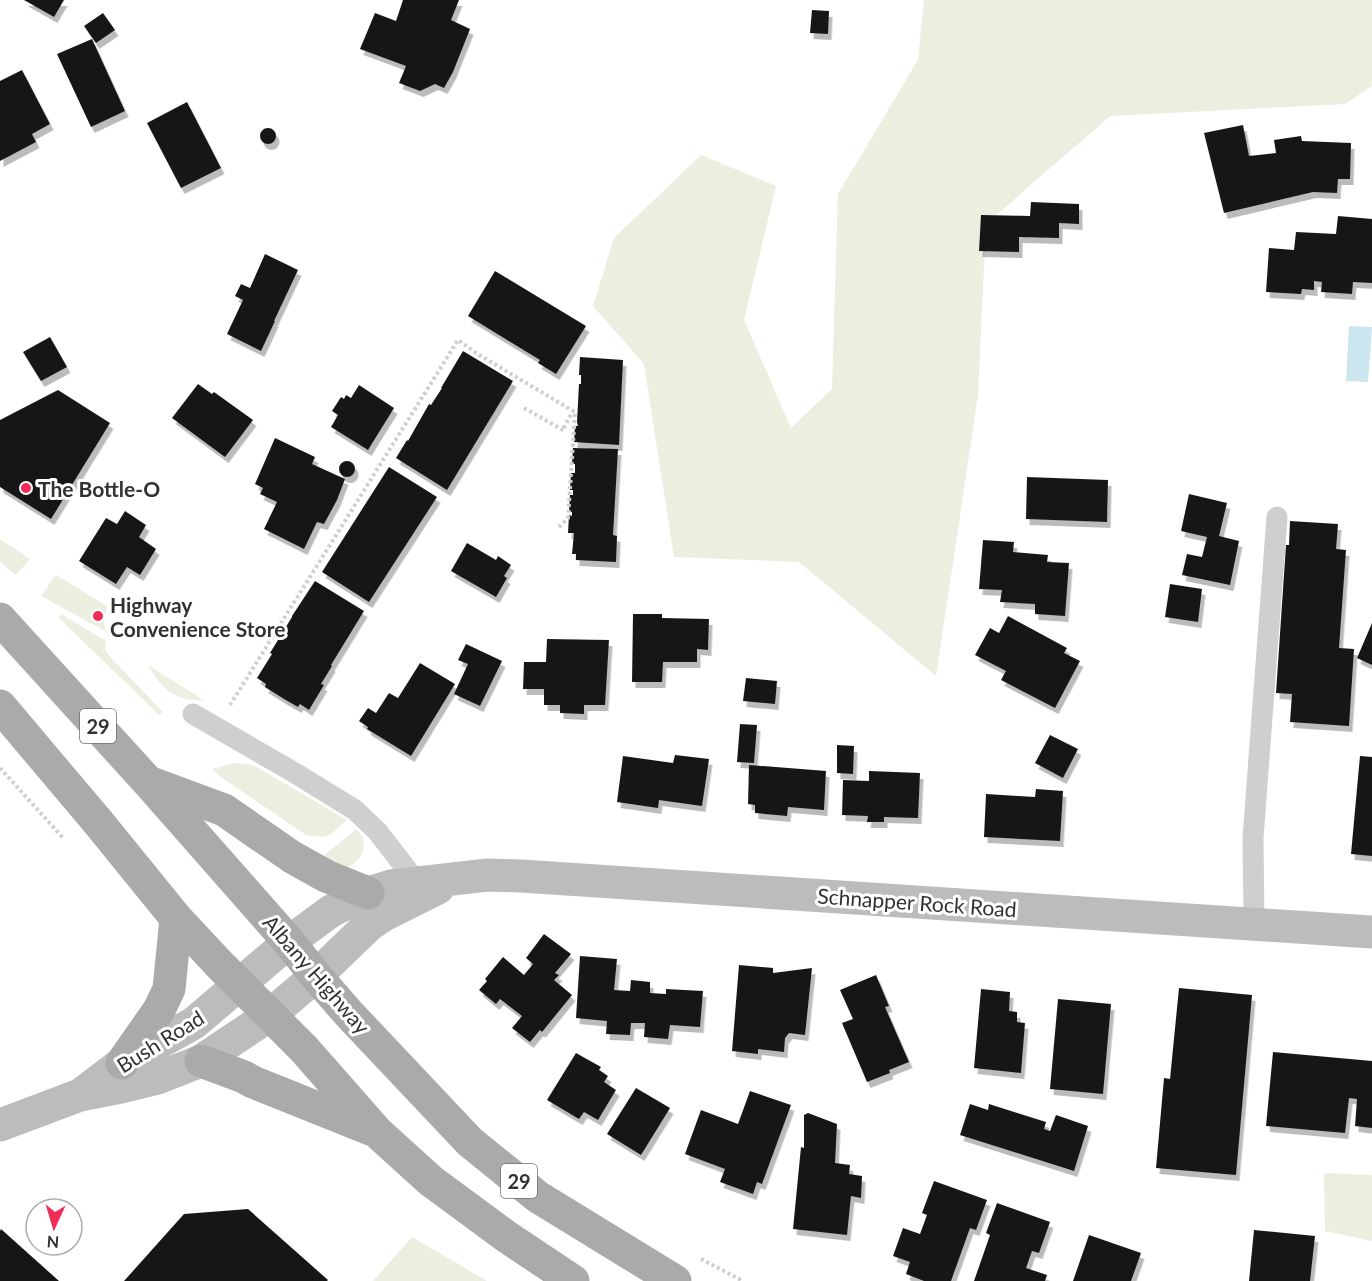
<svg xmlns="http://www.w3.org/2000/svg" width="1372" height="1281" font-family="Lato,sans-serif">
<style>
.green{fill:#eaefe0}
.water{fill:#cbe6ef}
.building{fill:#191919;filter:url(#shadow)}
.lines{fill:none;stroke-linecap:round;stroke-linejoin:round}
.path{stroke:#cfcfcf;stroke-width:4;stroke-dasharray:3 3;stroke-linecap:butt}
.lane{stroke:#cfcfcf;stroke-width:21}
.secondary{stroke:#bcbcbc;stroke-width:33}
.primary{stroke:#aaa;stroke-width:33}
.poi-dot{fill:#ef2d56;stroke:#fff;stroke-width:2}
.labels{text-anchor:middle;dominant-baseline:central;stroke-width:6;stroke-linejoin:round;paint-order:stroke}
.shield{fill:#fff;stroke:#707070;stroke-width:1.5}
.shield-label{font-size:20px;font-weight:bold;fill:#323232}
.poi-label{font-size:21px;font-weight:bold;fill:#323232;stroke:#fff;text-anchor:start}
.street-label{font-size:21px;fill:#323232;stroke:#fff}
</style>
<defs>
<filter id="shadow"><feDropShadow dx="3.5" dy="6" stdDeviation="0" flood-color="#0004"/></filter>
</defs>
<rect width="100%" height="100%" fill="#fff"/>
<path class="green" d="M924 0H1372V86L1345 104 1110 116 986 224 978 395 936 676 799 562 674 557 644 364 593 306 614 238 701 155 776 186 744 320 791 428 832 389 838 194 918 60Z
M0 539 30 559 16 575 0 562Z
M56 575 107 606 104 620 105 631 41 596Z
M61 614 106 641 105 650 112 659 163 712 159 715 59 618Z
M149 666 205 701C198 700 191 700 185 699 168 694 156 681 149 666Z
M234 763 253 765 347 820 330 835 323 837 306 835 221 777 212 769Z
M356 829C358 832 361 834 362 837 368 849 358 867 344 867 337 867 327 862 320 859Z
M1324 1173 1372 1175V1241L1325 1231Z
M412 1237 487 1281H373Z"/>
<path class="water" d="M1349 326 1372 327 1368 382 1346 381Z"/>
<path class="building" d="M24 0H64L54 17Z
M403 0H459L451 20 470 29 453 72 444 88 435 84 420 91 399 83 406 66 360 49 375 13 396 21Z
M812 10 829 11 828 34 810 33Z
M103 13 115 30 96 43 84 26Z
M92 39 125 111 91 127 57 54Z
M22 70 50 124 32 134 36 142 0 161V81Z
M187 102 221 168 181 188 147 123Z
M1243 125 1249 156 1276 153 1274 140 1301 136 1302 141 1351 143 1350 179H1338L1337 193 1313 192 1224 213 1204 133Z
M260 136a8 8 0 1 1 16 0a8 8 0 1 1-16 0Z
M1031 202 1079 204V224L1059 223V238L1019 237V252L979 251 981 215 1030 216Z
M1338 216 1372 219V283L1353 282 1352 294 1321 292 1322 282 1314 281V290L1302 289 1301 294 1266 292 1269 248 1294 250 1296 232 1336 234Z
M265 254 298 270 274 321H275L261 351 227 334 243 300 235 296 241 284 250 288Z
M495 271 586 326 556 374 538 363 540 360 468 316Z
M50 337 67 367 41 381 23 352Z
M463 351 513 381 447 490 396 458 407 440 408 441 429 404 431 405 442 388H441Z
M580 357 623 360 619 445 574 442 575 426H578L577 422 579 384H581V375H579Z
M198 384 212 394 214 392 253 420 225 457 172 418Z
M359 385 394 408 368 450 331 427 338 415 332 411 341 397 344 399 346 395 351 398Z
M58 390 110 423 51 519 0 487V420Z
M275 438 315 457 312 464 345 479 337 500 324 524 317 522 304 549 264 529 277 502 260 494 263 488 255 484Z
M573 448 618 449 613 535 617 536 616 562 576 560V554H572L574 533H568L569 515 572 516V512L569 511 570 495H573V490H570L571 473H575V464H572Z
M339 469a8 8 0 1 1 16 0a8 8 0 1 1-16 0Z
M389 467 437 497 369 602 322 572Z
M1027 477 1108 480 1107 522 1026 519Z
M1189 494 1227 503 1219 536 1239 541 1230 585 1182 575 1187 554 1202 557 1207 537 1181 531Z
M125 511 146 525 139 537 156 549 140 575 127 567 116 584 79 561 106 518 117 524Z
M1290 521 1338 524 1336 549 1346 550 1339 648 1354 649 1349 726 1290 722 1292 694 1276 693 1286 545H1289Z
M983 540 1014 542 1013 552 1048 555 1047 562 1069 563 1065 616 1035 614V604L1000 602 1002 590 979 589Z
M467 543 496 560 498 556 511 565 504 576 507 578 496 597 451 571Z
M315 581 364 611 331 665 332 666 321 684 324 685 309 710 300 704 298 707 284 699 265 687 266 684 257 678 272 654 270 653 292 617V616Z
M1170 584 1202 589 1198 622 1165 617Z
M633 614H662V618L709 619 708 650 697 649V662H663L662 682H632Z
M1008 616 1067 648 1064 653 1080 661 1055 708 1001 680 1006 671 975 655 990 628 999 633Z
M1372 623V665L1357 658Z
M547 639 609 640 605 705H584V714L560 713V705H544V689H523L524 662H546Z
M466 644 502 661 480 706 454 694 468 664 458 660Z
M420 663 455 684 411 756 367 729 368 727 359 721 368 708 376 713 389 693 398 698Z
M746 678 777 681 775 704 743 701Z
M740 724 757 725 754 763 737 762Z
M1050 735 1078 749 1063 778 1035 763Z
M837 745 854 746 853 774 837 773Z
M675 755 709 759 702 806 659 800 658 808 617 802 623 756 673 763Z
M1360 756 1372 757V856L1351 854Z
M749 765 826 771 824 810 788 807 787 816 755 813V805L748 804Z
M869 771 920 773 918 818 884 817V822H867L868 816 842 815 843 780 869 781Z
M1036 789 1063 791 1060 841 984 837 986 794 1035 797Z
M544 934 571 954 555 973 559 975 554 980 572 995 542 1032 540 1030 530 1042 512 1028 522 1016 500 999 496 1004 479 990 487 981 485 979 503 957 524 975 533 964 526 958Z
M580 956 617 959 614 990 630 991 631 980 650 982V993L666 994V989L703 991 700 1027 670 1025 668 1039 644 1037 645 1023H631L630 1035 606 1034 607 1021 576 1018Z
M739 965 773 968V973L812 968 805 1035 789 1033 785 1038 784 1052 758 1049V1054L732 1051Z
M876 975 889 1006 885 1007 909 1062 889 1070 890 1073 867 1082 842 1023 853 1019 840 990Z
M1179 988 1252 995 1236 1175 1156 1168 1164 1078 1170 1079Z
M981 989 1010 992 1009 1011 1017 1012V1022L1025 1023 1021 1073 974 1068Z
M1058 999 1111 1004 1103 1094 1050 1089Z
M1273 1052 1372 1061V1128L1355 1126 1357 1099 1349 1098 1345 1133 1266 1126Z
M576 1053 601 1067 599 1070 608 1076 604 1082 616 1090 598 1120 584 1112 579 1119 547 1100Z
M636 1088 670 1108 641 1155 607 1134Z
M750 1091 791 1105 762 1184 757 1182 753 1194 720 1182 725 1169 685 1154 701 1110 738 1124Z
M970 1104 988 1110 989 1104 1046 1122 1044 1129 1050 1131 1056 1115 1088 1126 1074 1171 960 1135Z
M808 1113 837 1124 835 1163 850 1165 849 1174 862 1176 861 1198 851 1196 847 1235 793 1229 801 1147 804 1148V1115Z
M934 1181 987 1200 976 1230 970 1228 951 1281H924L906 1274 910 1262 893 1256 903 1228 920 1234 927 1215 922 1213Z
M997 1203 1050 1222 1039 1253 1032 1251 1026 1268 1047 1275 1045 1281H974L990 1235 986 1233Z
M248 1209 328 1280 327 1281H124L184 1214Z
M1 1229 59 1281H0V1231Z
M1254 1230 1315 1236 1310 1281H1249Z
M1089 1235 1141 1253 1131 1281H1073Z"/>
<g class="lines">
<path class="path" d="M524 408 563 430
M559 527 568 518 575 413 573 411
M230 705 458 340 476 353 573 411 562 431
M0 768 64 839
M701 1259 743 1281"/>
<path class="lane" d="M193 714 295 773 355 810 378 832 418 884 422 891
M1254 924 1253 838 1277 517"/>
<path class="secondary" d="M80 1095 122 1063 194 1023 289 942 331 911 368 893 391 886 488 875 521 876 1372 932
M0 1125 80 1095 121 1087 158 1078 201 1061 270 1015 316 976 369 925 384 915 438 888"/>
<path class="primary" d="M0 619 149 783 289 942 316 976 350 1015 470 1142 538 1197 675 1281
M0 706 98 822 176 918 219 964 304 1049 377 1132 431 1181 507 1237 573 1281
M151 783 224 810 292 857 326 876 368 893
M201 1061 244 1077 253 1082 370 1129
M122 1063 159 1010 169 989 176 918"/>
</g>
<g class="poi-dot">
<circle cx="26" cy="488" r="6"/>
<circle cx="98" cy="616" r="6"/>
</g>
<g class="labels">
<g class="shield">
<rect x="80" y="709" width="36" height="34" rx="4.5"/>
<rect x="501" y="1164" width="36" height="34" rx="4.5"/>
</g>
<g class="shield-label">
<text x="98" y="726">29</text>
<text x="519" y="1181">29</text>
</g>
<g class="poi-label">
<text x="38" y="488">The Bottle-O</text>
<text x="110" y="604">Highway<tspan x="110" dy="24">Convenience Store</tspan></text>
</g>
<g class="street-label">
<text transform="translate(917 902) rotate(4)">Schnapper Rock Road</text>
<text transform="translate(317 974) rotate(49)">Albany Highway</text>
<text transform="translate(160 1041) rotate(-32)">Bush Road</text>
</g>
</g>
<g transform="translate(54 1227) rotate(184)"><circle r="28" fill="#ffffff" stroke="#adadad" stroke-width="1.5"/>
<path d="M0-4.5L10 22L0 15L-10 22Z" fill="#ef2d56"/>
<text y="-9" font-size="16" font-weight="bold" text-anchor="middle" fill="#323232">N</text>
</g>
</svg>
